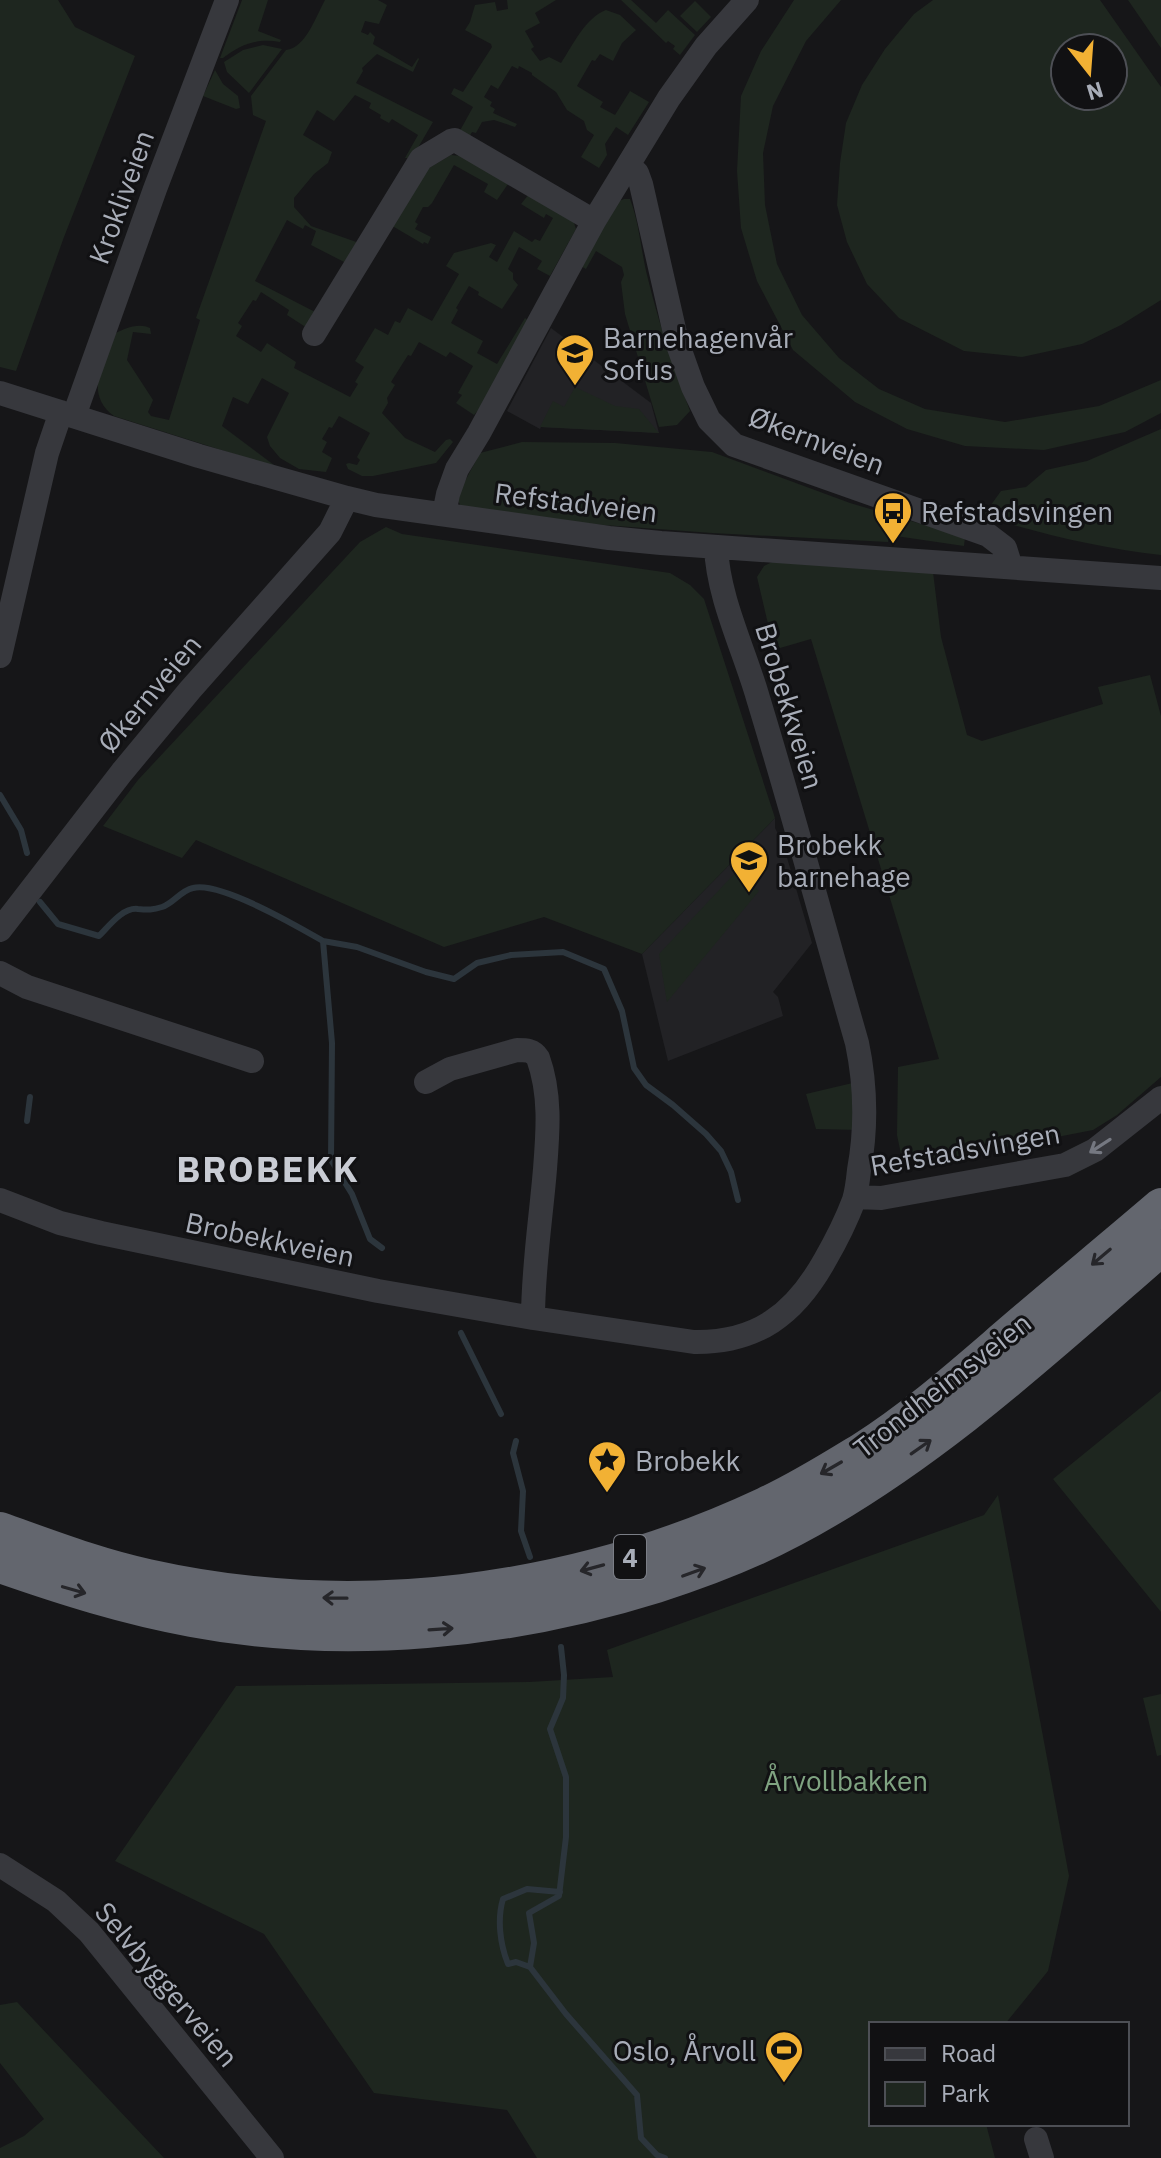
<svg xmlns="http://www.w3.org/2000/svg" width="1161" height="2158" font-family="'IBM Plex Sans',sans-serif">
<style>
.built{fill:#222225}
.green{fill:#1e261f;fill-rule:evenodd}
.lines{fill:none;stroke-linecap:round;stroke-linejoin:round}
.stream{stroke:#2c353c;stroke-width:6}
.minor{stroke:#37383d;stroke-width:24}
.highway{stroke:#63666e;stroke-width:36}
.oneway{stroke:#757881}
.oneway2{stroke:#26262a}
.labels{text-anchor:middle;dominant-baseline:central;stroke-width:6;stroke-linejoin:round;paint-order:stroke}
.shield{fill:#111113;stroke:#7b7e86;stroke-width:2}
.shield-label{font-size:26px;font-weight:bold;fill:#a8adb8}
.street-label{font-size:28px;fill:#a8adb8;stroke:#111113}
.poi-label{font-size:28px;fill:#a8adb8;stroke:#111113;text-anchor:start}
.park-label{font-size:28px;fill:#7fa381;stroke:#111113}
.district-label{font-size:36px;font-weight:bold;letter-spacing:2px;fill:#c9ccd4;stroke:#111113}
</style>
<rect width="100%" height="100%" fill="#161618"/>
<path class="built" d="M551 328 651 403 659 433 541 427 540 429 507 411Z
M775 818V828L783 844 812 943 773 992 778 997 783 1016 668 1061 642 954Z"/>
<path class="green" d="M0 0H58L75 27 135 56 64 237 16 371 0 367Z
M242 0H268L258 31 281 40 280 42C258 38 241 44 223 58H220Z
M325 0H378L387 5 379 24 365 21 361 32 368 35 370 32 375 37 373 44 412 67 418 58 419 59 413 72 377 54 362 68 363 71 356 83 433 122 412 158H405L418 135 392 119 389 123 380 118 381 115 369 108 371 103 355 95 334 121 317 110 303 135 332 152 328 163 314 174 294 198V207L311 226 362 244 348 264 311 245 316 231 305 225 303 229 287 220 255 281 319 314 312 325 304 326 287 315 289 310 261 292 256 301 253 300 238 323 242 326 236 336 261 352 267 343 296 362 294 368 350 397 358 384 355 382 364 367 355 361 375 328 388 335 395 321 400 323 408 308 432 321 459 274 446 266 454 253 491 243 496 245 489 257 497 262 514 231 532 242 535 239 540 241 553 218 546 214 544 218 521 204 529 194 573 220 576 229 550 276 537 269 542 261 519 247 508 269 513 273V279L518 285 502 309 478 295 479 292 469 286 456 308 458 310 451 323 483 341 477 353 497 364 525 318 529 321 486 401 474 415 456 403 462 395 458 393 473 366 450 352 446 357 419 342 411 356 408 355 391 382 395 385 387 398 388 403 382 413 405 438 435 452 446 440 450 439 453 442 436 463 373 476H362L348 469 346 464 349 463 357 465 360 460 357 457 370 433 339 416 332 428 329 427 322 439 327 442 322 452 332 458 326 472 299 469 280 458 270 446 267 437 289 393 262 378 248 404 233 397 222 426 278 468 114 416C84 394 103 363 112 335 123 329 138 322 150 328L151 334 133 332 127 360 153 400 148 412 151 416 169 420 200 320 196 318 266 121 253 115 251 96 286 50C306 48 316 16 325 0Z
M507 0H556L535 13 540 23 525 31 534 47 531 49 540 61 549 57 561 63C573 45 585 18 606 10L620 15 636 30 622 43 613 61 600 54 595 61 592 60 577 86 603 102 600 107 615 115 630 91 649 102 628 135 616 127 605 144 607 155 599 168 581 157 594 135 587 130 584 121 567 110 556 92 532 75V73L519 66 518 69 512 66 498 89 491 85 484 97 492 102 490 106 495 109 493 113 517 124 515 127 494 120 482 122 476 133 472 132 468 139 457 136 473 107 451 94 454 88 463 92 492 47 491 44 465 30 470 22 475 5 495 2 497 11 508 9Z
M621 0H631L656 23 668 10 695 35 680 55 673 49 675 46 668 41 666 43Z
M794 0H841L806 41 773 106 763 153 765 205 777 264 802 315 839 358 879 389 925 409 1005 422 1099 406 1161 380V413L1125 432 1044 450 965 446 907 429 855 402 793 350 757 281 741 228 737 171 741 96 761 51Z
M933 0H1100L1161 87V300L1121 325 1082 344 1022 357 964 351 899 318 867 284 847 242 837 205 840 163 846 123 862 85 885 49 914 14ZM1065 48H1113V96H1065Z
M1128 0H1161V48Z
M695 1 711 17 697 32 680 16Z
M263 45 282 49 249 93 227 72 224 62 243 50Z
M215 70 223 84 238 96 240 108 236 109 203 96Z
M451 155 461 156 508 184 497 200 484 192 488 184 454 165 432 203 428 207H423L415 222 418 224 415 229 431 237 428 244 424 242 423 244 389 224 422 172Z
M624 199H630C640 225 641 253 648 279 659 324 674 368 690 411L677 425 659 427 625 314 621 282 624 275 622 267 596 251 586 269 581 266 617 202Z
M575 387 615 406 639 409 659 433 540 427 553 401 564 407Z
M1161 429V555C1100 548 1042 534 983 516L1001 491 1026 487 1046 470 1087 461Z
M522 442 615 443 712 452 850 503 965 537 964 546 889 535 888 542 712 533 590 524 461 506 456 498 480 453Z
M386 527 402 534 670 573 690 585 704 599 775 818 642 954 544 917 444 947 196 840 182 858 103 826 138 780 360 542Z
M774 561 933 572 941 637 967 735 982 741 1103 704 1098 687 1150 675 1161 716V1077L1117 1115 1093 1130 928 1162H912L901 1154 897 1135 898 1067 939 1059 811 639 780 648 772 641 757 577 764 566Z
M736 872 759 891 667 1002 659 954Z
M861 1081 860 1130 816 1129 806 1094Z
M1161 1391V1612L1053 1479Z
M998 1495 1069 1876 1048 1971 1005 2024H871V2124H986L995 2158H537L507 2110 374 2093 264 1934 115 1861 236 1686 529 1682 613 1677 607 1650 984 1515Z
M1161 1694V1755L1157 1756 1143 1698Z
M17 2002 164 2158H0V2148L24 2136 44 2119 0 2063V2005Z"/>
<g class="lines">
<path class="stream" d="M0 795 21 830 27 853
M40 902 58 924 99 936C109 926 123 907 138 909 148 910 153 910 162 907 174 903 180 891 193 888 220 881 297 926 323 941L332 1043 331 1160 352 1194 370 1239 382 1248
M323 941 357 947 426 972 454 979 477 963 511 955 563 952 604 969 622 1011 634 1068 646 1085 673 1105 706 1134 721 1151 731 1172 738 1200
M27 1121 30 1097
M461 1333 501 1414
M516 1441 513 1453 523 1491 521 1531 530 1557
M561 1647 564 1675 563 1698 550 1729 566 1777V1837L559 1896 529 1913 534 1943 530 1967 566 2014 637 2095 641 2138 657 2155 665 2158
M530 1967 516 1962 508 1964C500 1944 497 1919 503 1899L527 1889 560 1892"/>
<path class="minor" d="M629 166 637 173 641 184 677 342 693 387 709 420 734 445 988 535 1005 548 1011 567
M314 334 421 159 451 141 455 140 594 221
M0 393 199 456 347 498 376 505 609 538 661 543 1161 578
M74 416 155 189 227 0
M444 514 448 494 457 469 479 433 594 221 669 98 706 46 747 0
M0 656 47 453 61 412
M0 930 122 772 190 690 330 532 347 498
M0 973 27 987 252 1061
M426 1082 450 1069 517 1050C526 1050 533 1050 538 1058 551 1094 548 1131 545 1169 541 1218 533 1268 533 1318
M855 1197 881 1198 1065 1165 1095 1150 1161 1098
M0 1200 60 1223 101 1233 378 1291 533 1318 694 1342C757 1343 795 1314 825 1260 836 1241 846 1221 854 1200 857 1190 858 1180 859 1170 867 1126 866 1086 857 1043 824 928 793 813 758 698 744 649 718 598 716 547
M0 1865 56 1901 89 1932 272 2158
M1036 2139 1042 2158"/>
<path class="highway" d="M0 1530C48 1547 97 1566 148 1577 355 1623 573 1595 765 1505 798 1490 830 1470 861 1451 915 1417 964 1373 1013 1331 1062 1289 1112 1248 1161 1206
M0 1565C63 1587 126 1607 192 1619 345 1648 509 1631 656 1585 703 1570 750 1552 793 1529 930 1456 1045 1349 1161 1248"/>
</g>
<defs><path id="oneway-shaft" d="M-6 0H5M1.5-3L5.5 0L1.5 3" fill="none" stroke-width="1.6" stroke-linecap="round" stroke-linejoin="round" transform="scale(2)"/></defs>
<use class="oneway" href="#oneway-shaft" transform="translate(1100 1146) rotate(147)"/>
<g class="oneway2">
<use href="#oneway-shaft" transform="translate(1101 1257) rotate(140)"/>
<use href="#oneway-shaft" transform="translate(921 1447) rotate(-35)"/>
<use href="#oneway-shaft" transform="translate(831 1468) rotate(150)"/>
<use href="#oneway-shaft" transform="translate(592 1568) rotate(165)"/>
<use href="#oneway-shaft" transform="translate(694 1572) rotate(-20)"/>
<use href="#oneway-shaft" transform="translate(74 1590) rotate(16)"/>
<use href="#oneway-shaft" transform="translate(335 1598) rotate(-179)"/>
<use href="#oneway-shaft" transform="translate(441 1629) rotate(-4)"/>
</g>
<defs>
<g id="school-pin" transform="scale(2)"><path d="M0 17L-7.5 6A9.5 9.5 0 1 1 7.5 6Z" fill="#f2b134" stroke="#111113"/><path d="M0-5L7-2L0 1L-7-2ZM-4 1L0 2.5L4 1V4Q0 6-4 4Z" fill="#111"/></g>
<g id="bus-pin" transform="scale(2)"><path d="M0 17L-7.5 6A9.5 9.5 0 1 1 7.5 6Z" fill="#f2b134" stroke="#111113"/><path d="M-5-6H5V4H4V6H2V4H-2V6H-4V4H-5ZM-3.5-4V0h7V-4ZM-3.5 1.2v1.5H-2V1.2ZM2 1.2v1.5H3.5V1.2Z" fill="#111"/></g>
<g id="sight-pin" transform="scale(2)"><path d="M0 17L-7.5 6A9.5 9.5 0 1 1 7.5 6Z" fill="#f2b134" stroke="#111113"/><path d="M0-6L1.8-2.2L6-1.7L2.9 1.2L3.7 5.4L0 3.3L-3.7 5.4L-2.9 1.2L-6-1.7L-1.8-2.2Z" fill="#111"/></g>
<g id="stadium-pin" transform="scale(2)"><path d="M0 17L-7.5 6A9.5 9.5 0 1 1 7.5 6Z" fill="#f2b134" stroke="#111113"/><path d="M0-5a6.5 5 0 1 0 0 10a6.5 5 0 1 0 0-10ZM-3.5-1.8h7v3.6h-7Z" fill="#111"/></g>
</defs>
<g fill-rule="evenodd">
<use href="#school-pin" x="575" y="353"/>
<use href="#bus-pin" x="893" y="511"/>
<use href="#school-pin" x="749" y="860"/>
<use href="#sight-pin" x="607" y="1460"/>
<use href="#stadium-pin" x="784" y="2050"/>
</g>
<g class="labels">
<rect class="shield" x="614" y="1535" width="32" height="44" rx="6"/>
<g class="shield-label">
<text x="630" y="1557">4</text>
</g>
<g class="street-label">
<text transform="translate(121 197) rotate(-70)">Krokliveien</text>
<text transform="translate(817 440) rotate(21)">Økernveien</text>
<text transform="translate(576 502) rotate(7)">Refstadveien</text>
<text transform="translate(149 693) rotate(-50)">Økernveien</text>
<text transform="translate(790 706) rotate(73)">Brobekkveien</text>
<text transform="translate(965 1149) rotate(-10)">Refstadsvingen</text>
<text transform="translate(270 1239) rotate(12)">Brobekkveien</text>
<text transform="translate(942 1385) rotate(-38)">Trondheimsveien</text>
<text transform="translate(167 1984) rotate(50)">Selvbyggerveien</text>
</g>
<g class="poi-label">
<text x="603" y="337">Barnehagenvår<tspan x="603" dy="32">Sofus</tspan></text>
<text x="921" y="511">Refstadsvingen</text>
<text x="777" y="844">Brobekk<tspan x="777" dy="32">barnehage</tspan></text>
<text x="635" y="1460">Brobekk</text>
<text x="756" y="2050" text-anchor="end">Oslo, Årvoll</text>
</g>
<g class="park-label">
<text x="846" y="1780">Årvollbakken</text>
</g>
<g class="district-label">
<text x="268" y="1168">BROBEKK</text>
</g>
</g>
<rect x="869" y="2022" width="260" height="104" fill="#111113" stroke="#4d4f55" stroke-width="2"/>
<rect x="885" y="2048" width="40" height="12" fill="#37383d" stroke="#4d4f55" stroke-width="2"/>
<text x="941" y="2062" font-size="24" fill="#a8adb8">Road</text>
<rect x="885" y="2082" width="40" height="24" fill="#1e261f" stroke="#4d4f55" stroke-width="2"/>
<text x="941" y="2102" font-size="24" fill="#a8adb8">Park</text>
<g transform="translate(1089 72) rotate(163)"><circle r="38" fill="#111113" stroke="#4d4f55" stroke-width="2"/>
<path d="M0-6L14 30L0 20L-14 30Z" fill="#f2b134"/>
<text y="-12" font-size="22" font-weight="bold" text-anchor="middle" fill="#a8adb8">N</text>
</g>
</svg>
